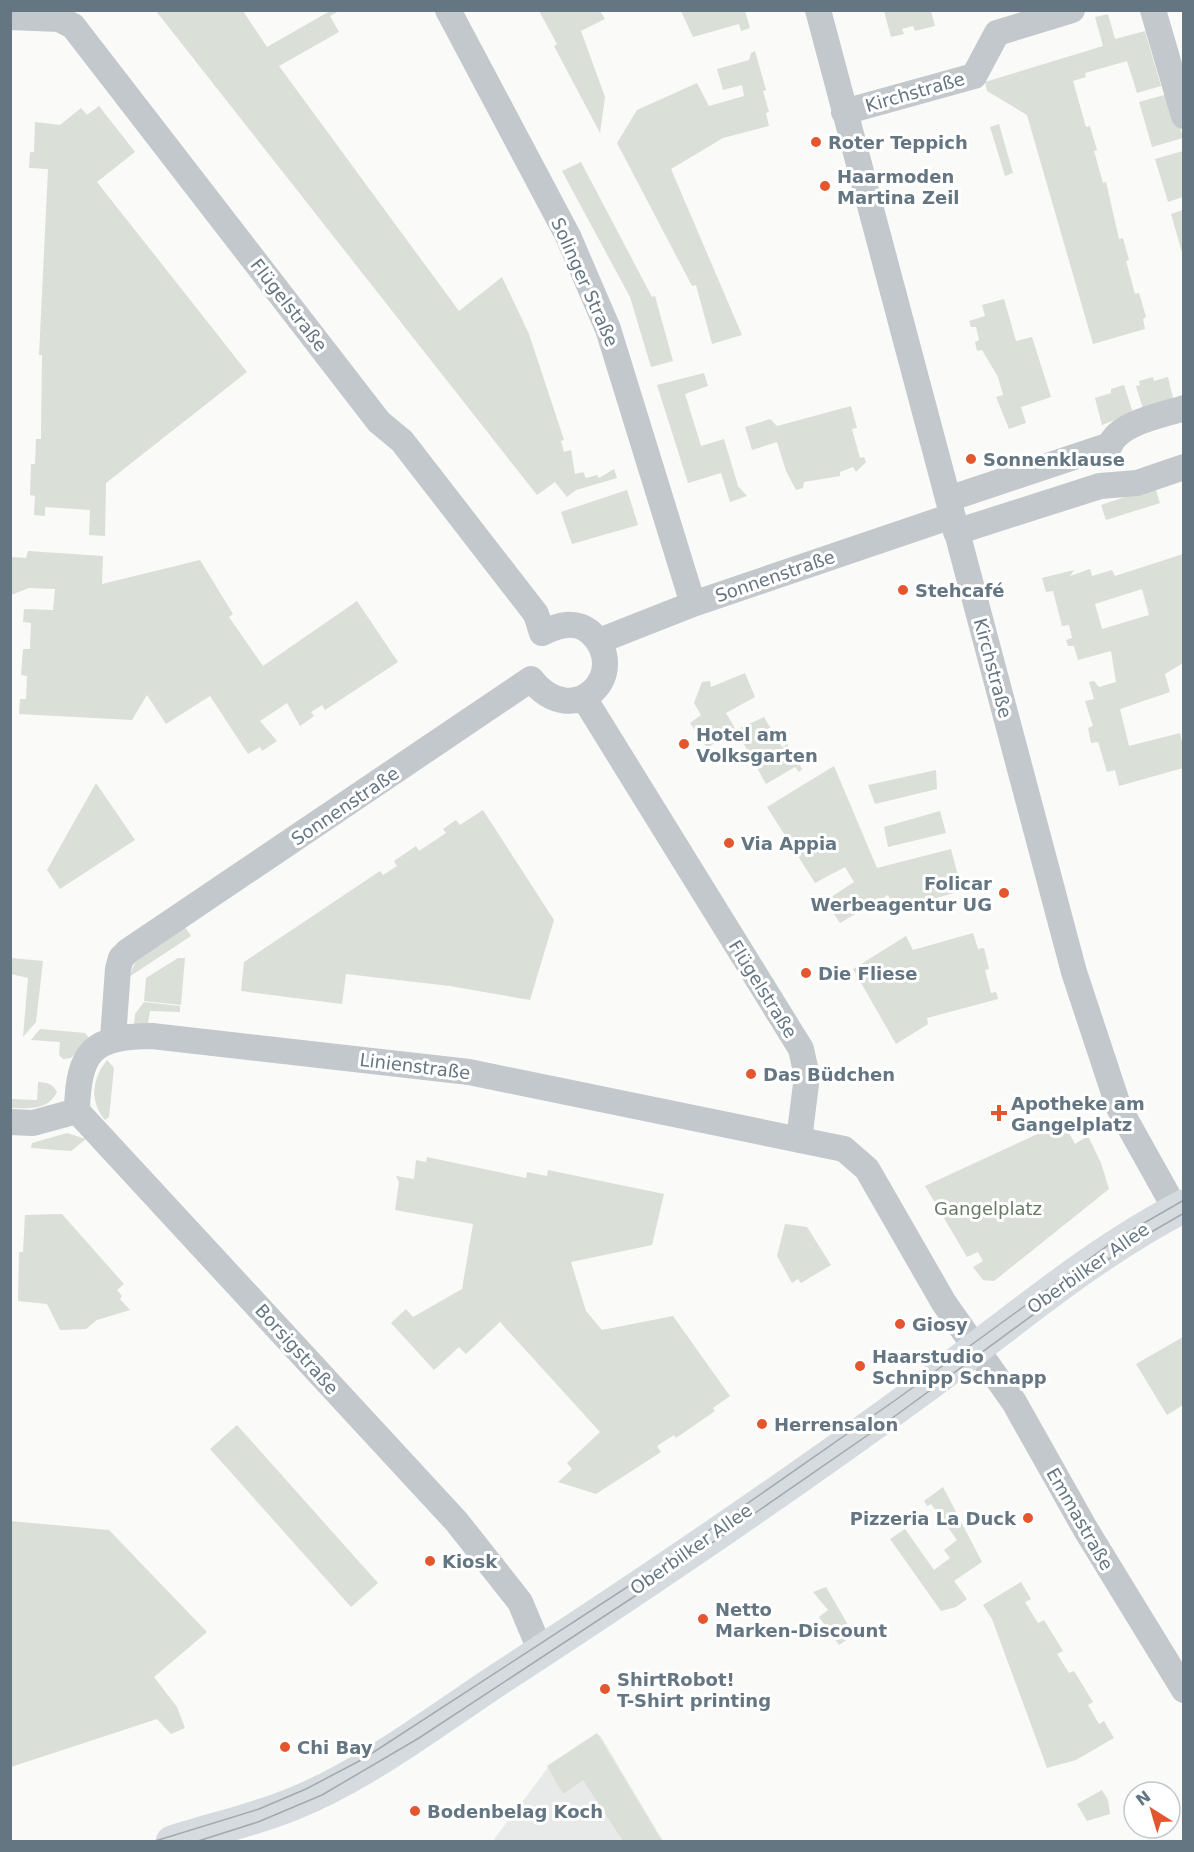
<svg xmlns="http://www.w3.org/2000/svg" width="1194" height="1852" font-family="'DejaVu Sans',sans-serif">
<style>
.built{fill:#e8e9e9}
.green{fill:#dadfd7;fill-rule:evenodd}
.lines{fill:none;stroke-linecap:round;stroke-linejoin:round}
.street{stroke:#c3c8cc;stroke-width:26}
.secondary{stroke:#d6dbdf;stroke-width:33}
.tram{stroke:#a2aab0;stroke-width:1.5}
.poi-dot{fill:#e4572e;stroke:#fff;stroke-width:2}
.labels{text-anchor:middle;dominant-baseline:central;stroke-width:6;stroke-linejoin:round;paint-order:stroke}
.street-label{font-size:18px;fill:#657683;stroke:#fff}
.poi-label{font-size:18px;font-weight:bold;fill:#657683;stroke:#fff;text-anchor:start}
.park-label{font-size:18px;fill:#687a64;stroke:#fff}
</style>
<rect width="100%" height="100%" fill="#fafaf8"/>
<path class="built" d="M600 1735 663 1841 492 1842 550 1765Z"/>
<path class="green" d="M156 11H243L267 47 330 11H339L330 16 339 32 279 66 459 311 502 277 529 334 564 440 561 441 564 452 571 450 575 474 583 472 586 478 597 475 599 478 614 469 617 478 576 490 567 497 555 482 537 495Z
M539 11H600L605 19 581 31 605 97 600 133 554 46 557 44Z
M681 11H745L750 28 741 31 739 24 693 37Z
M884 11H931L935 26 915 31 913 26 902 29 904 34 891 37Z
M1108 14 1115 39 1145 31 1161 86 1137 93 1127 61 1085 73 1086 77 1073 81 1086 127 1090 126 1097 150 1094 151 1103 183 1106 182 1119 239 1123 238 1129 260 1126 261 1135 294 1139 293 1146 317 1143 319 1145 329 1093 344 1027 115 987 91 985 82 1103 46 1095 17Z
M755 51 766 90 763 91 769 112 766 113 769 126 723 138 671 169 742 335 712 344 696 285 692 286 617 143 637 110 697 83 709 106 744 96 742 85 723 90 717 69 749 60 751 53Z
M1171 93 1183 138 1152 147 1139 102Z
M99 106 135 152 97 182 247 372 106 483 105 536 89 535 90 510 45 507V516L34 515 35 496 30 495 31 464H35L36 439H41V432L42 355H39L48 169 29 168 30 152H34L35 122 60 125 81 108 87 115Z
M999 124 1013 173 1005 176 990 127Z
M1183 151V197L1168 202 1155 159Z
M581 162 652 297 655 296 673 361 651 367 630 297 562 171Z
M1183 210H1184L1183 256 1171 214Z
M1004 299 1016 341 1032 337 1051 397 1021 407 1026 423 1009 429 996 397 1003 395 998 377 982 350 977 351 975 342 979 340 976 327H971L969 321 985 316 982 305Z
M704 373 708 386 685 394 701 446 724 439 738 486 747 496 730 502 721 473 688 483 657 385Z
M1153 377 1154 381 1168 377 1173 398 1143 409 1136 386 1140 385 1139 381Z
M1124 385 1133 413 1102 425 1095 398 1111 393V389Z
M851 406 857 428 852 429 860 458 864 457 866 462 856 472 853 467 840 472V476L804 482 803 488 796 490 786 471 777 442 752 450 745 427 770 419 777 426Z
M1155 487 1160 503 1106 520 1101 505Z
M627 490 638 525 572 544 561 512Z
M28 551 103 556 102 584 200 560 233 614 229 617 263 666 357 601 398 662 325 710 322 705 311 712 314 716 300 726 287 703 260 721 277 741 262 751 260 747 248 754 210 696 166 724 147 695 132 720 19 714 20 699H26L27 676 21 675 23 649H30L31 623 23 622 24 609 53 610 55 589 29 588 11 595V557L26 558Z
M1183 554V663L1165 674 1170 692 1120 709 1129 746 1180 733 1183 746V768L1119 786 1115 770 1107 772 1098 742 1091 743 1088 728 1093 726 1085 701 1094 699 1089 682 1094 681 1099 687 1116 682 1111 651 1078 660 1074 646H1068L1066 640 1072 638 1069 625 1062 626 1053 591 1046 592 1042 578 1074 570 1070 576 1090 569 1092 576 1112 570 1115 576ZM1142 589 1149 615 1102 629 1095 604Z
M745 673 755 697 726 713 736 730 764 717 782 747 787 744 802 769 799 772 795 767 766 784 736 730 707 748 690 723 701 715 694 703 702 682 710 681 711 687Z
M834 766 877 868 951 849 962 891 895 909 888 895 840 923 825 901 854 882 845 867 815 883 767 807Z
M936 770 937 789 875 804 868 785Z
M96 783 135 840 60 889 47 870Z
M483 810 554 920 530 1000 450 986 346 974 342 1004 241 991 244 962 380 871 383 875 397 866 394 861 416 846 419 851 446 833 443 829 456 820 460 825Z
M940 811 946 833 888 847 884 827Z
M185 927 191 936 129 977 137 958Z
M973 933 978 949 984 948 989 969 985 970 991 993 996 992 998 999 927 1018 928 1024 896 1044 853 969 906 936 913 950Z
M11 958 43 961 36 1022 23 1037 28 978 11 974Z
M178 958H185L181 1005 144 1001 146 978Z
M144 1002 180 1006V1012L150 1011 148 1024H134L135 1014Z
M40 1029 85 1033 89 1038 71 1058 63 1059 59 1055 60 1042 31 1040Z
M107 1060 114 1068 109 1117 105 1120C89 1101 92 1079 107 1060Z
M38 1082C48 1083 52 1083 57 1092 48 1111 28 1108 11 1108V1099L37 1100Z
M1059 1124 1064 1132 1068 1131 1075 1144 1088 1136 1101 1163 1109 1189 994 1281 983 1280 973 1267 983 1261 978 1252 967 1257 925 1186Z
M67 1133 86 1139 71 1151 31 1148 32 1143Z
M427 1157 526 1178 527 1172 547 1176 548 1170 664 1194 652 1245 571 1262 586 1311 602 1330 673 1316 730 1396 713 1408 715 1411 676 1438 674 1435 657 1446 661 1452 596 1494 558 1482 572 1469 567 1463 600 1432 500 1322 466 1354 459 1347 434 1370 391 1323 406 1309 413 1317 462 1289 473 1224 395 1210 399 1182 396 1176 414 1179 416 1160 426 1162Z
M62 1214 124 1284 117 1290 122 1296 120 1299 130 1310 97 1320 86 1329 60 1330 47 1304 18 1301 19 1252H23L25 1215Z
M785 1224 807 1227 831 1265 801 1283 798 1279 792 1283 777 1256Z
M1183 1337V1405L1167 1415 1136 1364Z
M237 1425 378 1583 351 1607 210 1449Z
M943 1487 982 1562 954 1581 967 1599 956 1607 941 1611 890 1539 905 1529 934 1570 950 1558 944 1550 957 1540 931 1504 927 1506 924 1501Z
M10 1521 109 1530 207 1632 154 1677 177 1707 185 1728 171 1734 157 1719 11 1767Z
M1021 1582 1031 1599 1025 1602 1038 1623 1044 1620 1063 1651 1057 1654 1069 1673 1074 1671 1093 1702 1088 1705 1099 1724 1104 1721 1114 1738 1076 1760 1047 1768 992 1619 983 1605Z
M826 1587 854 1635 839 1645 819 1617 828 1610 813 1592Z
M597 1733 662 1841H623L583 1780 563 1794 547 1766Z
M1102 1790 1108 1800 1110 1814 1087 1821 1077 1804Z"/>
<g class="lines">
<path class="street" d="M448 10 568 236 608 329 693 604
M818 10 1074 972 1119 1108 1176 1210
M1153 10 1184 116
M10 17 59 19 73 26 379 422 402 441 536 614 542 633C558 625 575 620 590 632 633 672 574 734 531 679L128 951 121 958 118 969 113 1038
M844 112 974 76 997 33 1072 10
M948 499 1110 445C1120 422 1161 416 1184 408
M956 532 1100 486 1137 483 1184 467
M599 641 693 604 952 516
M584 698 801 1049 807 1076 799 1140
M77 1111C78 1051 93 1036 152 1036L469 1072 844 1149 867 1169 944 1303 1014 1402 1086 1530 1184 1690
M77 1111 456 1521 520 1602 541 1652
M10 1122 33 1123 77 1111"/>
<path class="secondary" d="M172 1842C212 1829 254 1820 293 1804 365 1775 434 1722 499 1679 642 1586 784 1490 922 1389 1007 1327 1089 1255 1184 1206"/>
<path class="tram" d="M152 1842 259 1809 306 1789 363 1759 632 1584 897 1399 1118 1238 1184 1200
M195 1842 258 1822 322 1795 419 1738 638 1594 891 1419 1124 1248 1184 1213"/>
</g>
<g class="poi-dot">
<circle cx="816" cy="142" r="6"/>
<circle cx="825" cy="186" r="6"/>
<circle cx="971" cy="459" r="6"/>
<circle cx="903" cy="590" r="6"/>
<circle cx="684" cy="744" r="6"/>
<circle cx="729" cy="843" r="6"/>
<circle cx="1004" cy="893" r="6"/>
<circle cx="806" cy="973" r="6"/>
<circle cx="751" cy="1074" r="6"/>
<path d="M996 1104h6v6h6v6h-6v6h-6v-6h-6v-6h6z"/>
<circle cx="900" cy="1324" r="6"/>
<circle cx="860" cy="1366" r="6"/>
<circle cx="762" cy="1424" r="6"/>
<circle cx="1028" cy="1518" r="6"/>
<circle cx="430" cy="1561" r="6"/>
<circle cx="703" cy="1619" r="6"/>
<circle cx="605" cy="1689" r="6"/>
<circle cx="285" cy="1747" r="6"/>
<circle cx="415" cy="1811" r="6"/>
</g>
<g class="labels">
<g class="street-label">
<text transform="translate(915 92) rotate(-16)">Kirchstraße</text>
<text transform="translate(585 282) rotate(66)">Solinger Straße</text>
<text transform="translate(289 305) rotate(52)">Flügelstraße</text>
<text transform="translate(775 576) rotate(-19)">Sonnenstraße</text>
<text transform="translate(993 668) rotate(75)">Kirchstraße</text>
<text transform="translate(345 806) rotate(-34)">Sonnenstraße</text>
<text transform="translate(763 989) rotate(58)">Flügelstraße</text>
<text transform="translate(415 1066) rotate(7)">Linienstraße</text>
<text transform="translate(1088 1268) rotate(-35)">Oberbilker Allee</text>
<text transform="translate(297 1349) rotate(48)">Borsigstraße</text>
<text transform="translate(1080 1519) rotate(60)">Emmastraße</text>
<text transform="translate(691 1549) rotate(-35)">Oberbilker Allee</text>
</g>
<g class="poi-label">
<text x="828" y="142">Roter Teppich</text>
<text x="837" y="176">Haarmoden<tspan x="837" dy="21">Martina Zeil</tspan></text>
<text x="983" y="459">Sonnenklause</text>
<text x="915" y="590">Stehcafé</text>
<text x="696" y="734">Hotel am<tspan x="696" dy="21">Volksgarten</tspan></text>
<text x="741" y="843">Via Appia</text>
<text x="992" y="883" text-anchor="end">Folicar<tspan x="992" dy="21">Werbeagentur UG</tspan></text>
<text x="818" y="973">Die Fliese</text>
<text x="763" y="1074">Das Büdchen</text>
<text x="1011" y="1103">Apotheke am<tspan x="1011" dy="21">Gangelplatz</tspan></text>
<text x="912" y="1324">Giosy</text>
<text x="872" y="1356">Haarstudio<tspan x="872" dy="21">Schnipp Schnapp</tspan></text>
<text x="774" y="1424">Herrensalon</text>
<text x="1016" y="1518" text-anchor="end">Pizzeria La Duck</text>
<text x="442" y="1561">Kiosk</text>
<text x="715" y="1609">Netto<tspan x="715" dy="21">Marken-Discount</tspan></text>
<text x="617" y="1679">ShirtRobot!<tspan x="617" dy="21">T-Shirt printing</tspan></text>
<text x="297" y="1747">Chi Bay</text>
<text x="427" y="1811">Bodenbelag Koch</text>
</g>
<g class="park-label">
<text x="988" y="1208">Gangelplatz</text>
</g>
</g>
<rect width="1194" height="1852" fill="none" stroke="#657683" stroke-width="24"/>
<g transform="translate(1152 1810) rotate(323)"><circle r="28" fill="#ffffff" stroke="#c1c8cd" stroke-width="1.5"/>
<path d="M0-4.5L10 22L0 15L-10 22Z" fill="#e4572e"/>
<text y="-9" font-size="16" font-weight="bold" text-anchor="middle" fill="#657683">N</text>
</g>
</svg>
